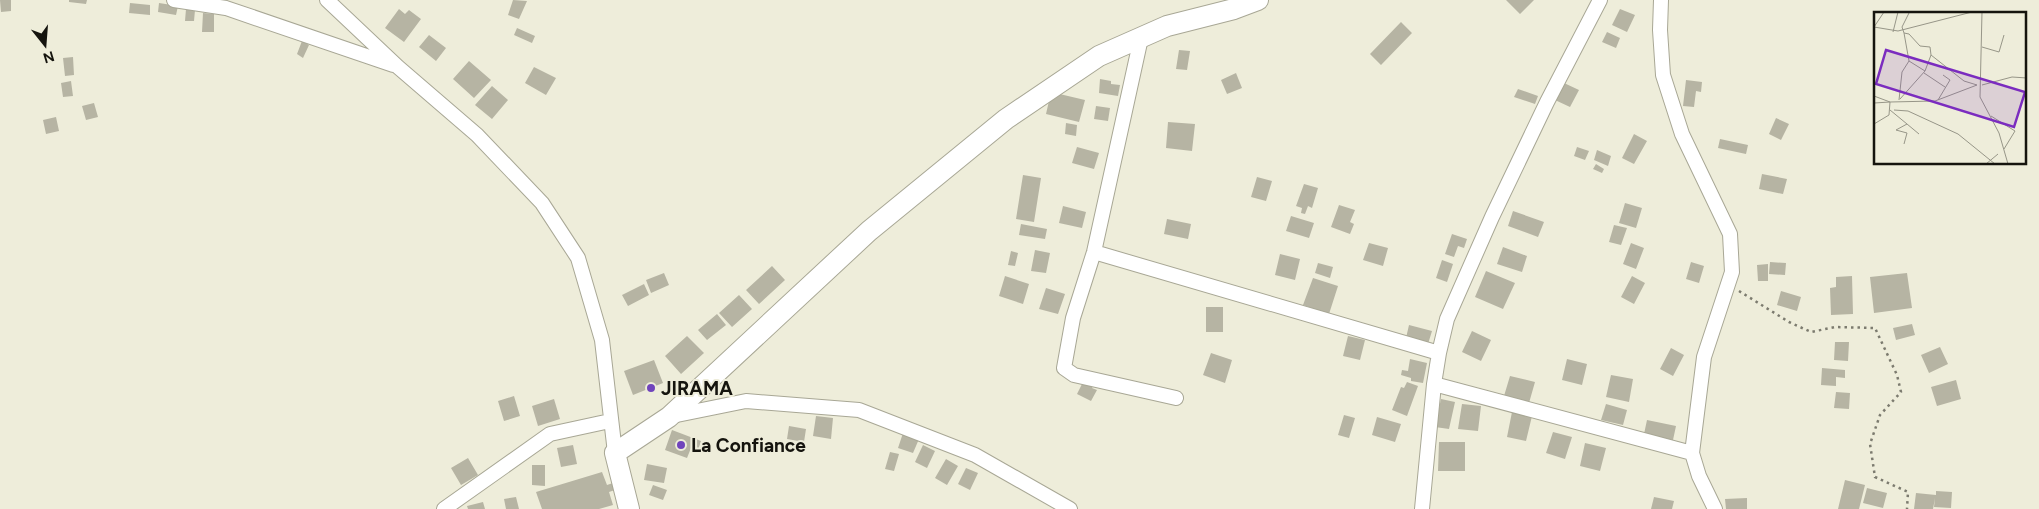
<svg xmlns="http://www.w3.org/2000/svg" width="2039" height="509" font-family="Figtree,sans-serif">
<style>
.building{fill:#b6b4a3}
.lines{fill:none;stroke-linecap:round;stroke-linejoin:round}
.street-casing{stroke:#a8a795;stroke-width:16}
.secondary-casing{stroke:#a8a795;stroke-width:22}
.path{stroke:#7c7b6f;stroke-width:2.5;stroke-dasharray:2.5 4;stroke-linecap:butt}
.street{stroke:#fff;stroke-width:14}
.secondary{stroke:#fff;stroke-width:20}
.poi-dot{fill:#7044bc;stroke:#eeedda;stroke-width:2}
.labels{text-anchor:middle;dominant-baseline:central;stroke-width:4;stroke-linejoin:round;paint-order:stroke}
.poi-label{font-size:19px;font-weight:bold;fill:#15140e;stroke:#eeedda;text-anchor:start}
.inset-road{fill:none;stroke:#979688;stroke-width:1}
.view{fill:#7b2cbf;fill-opacity:0.15;stroke:#7b2cbf;stroke-width:2.5}
.inset-edge{fill:none;stroke:#15140e;stroke-width:2.5}
</style>
<rect width="100%" height="100%" fill="#eeedda"/>
<path class="building" d="M0 0H11V11L1 12Z
M69 0H87L86 4 69 2Z
M513 0 527 1 519 19 508 15Z
M1506 0H1534L1520 14Z
M130 3 150 5V15L129 13Z
M159 3 178 6 176 15 158 12Z
M186 9 195 10 194 21H185Z
M399 9 405 14 409 10 421 19 404 42 385 28Z
M1620 9 1635 15 1627 32 1612 25Z
M203 13 214 14V32H202Z
M1401 22 1412 33 1381 65 1370 54Z
M517 28 535 36 532 43 514 35Z
M1607 32 1620 38 1616 48 1602 42Z
M429 35 446 48 436 61 419 47Z
M302 41 309 45 303 58 297 54Z
M1179 50 1190 51 1187 70 1176 69Z
M73 57 74 75 65 76 63 58Z
M469 61 491 80 474 98 453 79Z
M534 67 556 78 546 95 525 83Z
M1236 73 1242 88 1227 94 1221 80Z
M1100 79 1111 81V84L1120 85 1118 96 1099 93Z
M1686 80 1702 82 1701 92 1696 91 1694 107 1683 106Z
M71 81 73 96 63 97 61 83Z
M1564 83 1579 90 1570 107 1555 100Z
M492 86 508 100 492 119 475 105Z
M1518 89 1538 96 1535 104 1514 97Z
M1051 92 1085 100 1079 122 1046 114Z
M94 103 98 117 86 120 82 106Z
M1096 106 1110 108 1108 121 1094 119Z
M56 117 59 131 46 134 43 120Z
M1776 118 1789 124 1781 140 1769 134Z
M1168 122 1195 124 1192 151 1166 148Z
M1066 123 1077 125 1076 136 1065 134Z
M1634 134 1647 141 1634 164 1622 158Z
M1720 139 1748 145 1746 154 1718 148Z
M1077 147 1099 153 1094 169 1072 163Z
M1577 147 1589 151 1585 160 1574 156Z
M1597 150 1611 156 1608 166 1594 160Z
M1596 164 1604 169 1602 173 1593 169Z
M1762 174 1787 179 1783 194 1759 189Z
M1023 175 1041 178 1034 222 1016 219Z
M1257 177 1272 181 1266 201 1251 197Z
M1304 184 1318 188 1312 208 1308 206 1305 214 1301 213 1302 208 1296 206Z
M1625 203 1642 208 1636 228 1619 223Z
M1339 205 1355 210 1350 222 1354 224 1350 234 1331 227Z
M1063 206 1086 212 1082 228 1059 223Z
M1513 211 1544 222 1538 237 1508 226Z
M1291 216 1314 223 1309 238 1286 231Z
M1167 219 1191 224 1188 239 1164 234Z
M1021 224 1047 229 1045 239 1019 235Z
M1614 225 1627 228 1621 245 1609 242Z
M1452 234 1467 239 1464 248 1458 246 1454 257 1445 254Z
M1369 243 1388 248 1383 266 1363 260Z
M1631 243 1644 248 1636 269 1623 264Z
M1503 247 1527 256 1522 272 1497 264Z
M1035 250 1050 253 1046 273 1031 271Z
M1011 251 1018 253 1015 266 1008 265Z
M1280 254 1300 259 1295 280 1275 275Z
M1442 260 1453 264 1447 282 1436 278Z
M1691 262 1704 266 1699 283 1686 279Z
M1770 262 1786 263 1785 275 1769 274Z
M1318 263 1333 267 1330 278 1315 273Z
M1768 264V281H1758L1757 265Z
M772 266 785 280 759 304 746 290Z
M1486 271 1515 283 1503 309 1475 297Z
M664 273 669 285 651 293 646 280Z
M1907 273 1912 308 1874 313 1870 277Z
M1005 276 1029 284 1023 304 999 296Z
M1632 276 1645 283 1634 304 1621 297Z
M1852 276 1853 314 1831 315 1830 288 1836 287V277Z
M1313 278 1338 286 1329 314 1303 305Z
M644 284 649 295 628 306 622 295Z
M1046 288 1065 294 1058 314 1039 309Z
M1781 291 1801 297 1797 311 1777 305Z
M739 295 752 309 732 327 719 313Z
M1206 307H1223V332H1206Z
M717 314 726 325 707 340 698 330Z
M1912 324 1915 335 1896 340 1893 328Z
M1409 325 1432 331 1428 344 1406 338Z
M1472 331 1491 340 1481 361 1462 352Z
M687 336 704 353 681 374 665 356Z
M1348 336 1365 340 1360 360 1343 356Z
M1835 342H1849L1848 361 1834 360Z
M1940 347 1948 364 1929 373 1921 355Z
M1671 348 1684 355 1673 376 1660 369Z
M1211 353 1232 360 1225 383 1203 375Z
M1410 359 1427 363 1423 383 1411 381V378L1401 375 1402 370 1408 371Z
M1567 359 1587 364 1582 385 1562 380Z
M654 360 663 383 633 395 624 371Z
M1822 368 1845 370V378L1836 377V386L1821 385Z
M1611 375 1633 379 1629 402 1606 397Z
M1510 376 1535 382 1529 403 1504 396Z
M1085 378 1095 383 1092 388 1097 390 1091 401 1077 394Z
M1956 380 1961 399 1937 406 1931 387Z
M1407 382 1418 386 1407 416 1392 410 1401 387 1404 388Z
M1836 392 1850 393 1849 409 1834 408Z
M514 396 520 416 504 421 498 401Z
M554 399 560 419 538 426 532 406Z
M1441 399 1455 402 1449 429 1435 427Z
M1462 404 1481 406 1478 431 1458 429Z
M1606 404 1627 410 1623 425 1601 420Z
M1512 412 1532 416 1526 441 1507 437Z
M1344 415 1355 418 1349 438 1338 435Z
M816 416 833 418 831 439 813 436Z
M1377 417 1401 424 1395 442 1372 435Z
M1647 420 1676 426 1673 440 1644 434Z
M789 426 806 429 804 442 787 439Z
M672 430 701 441 698 450 691 448 687 458 665 450Z
M1553 432 1572 437 1565 459 1546 453Z
M903 433 919 439 913 453 898 448Z
M1439 442H1465V471H1438Z
M1585 443 1606 448 1600 471 1580 466Z
M573 445 577 464 561 467 557 448Z
M923 445 935 451 927 468 915 462Z
M890 452 899 454 894 471 885 469Z
M468 458 478 475 461 485 451 468Z
M946 459 958 466 947 485 935 478Z
M647 464 667 468 664 483 644 480Z
M532 465H545V486L532 485Z
M966 468 978 473 970 490 958 484Z
M602 472 607 485 613 483 615 490 609 492 613 505 599 509H542L536 492Z
M1845 480 1865 485 1859 509H1838Z
M653 485 667 490 663 500 649 495Z
M1867 488 1887 493 1883 508 1863 503Z
M1936 491 1952 492 1951 508 1934 507 1935 498 1933 509H1914L1916 493 1936 495Z
M516 497 519 509H506L504 499Z
M1654 497 1674 501 1672 509H1651Z
M1747 498V509H1726L1725 499Z
M483 502 485 509H468L467 506Z"/>
<g class="lines">
<g class="street-casing">
<path id="street" d="M174 0 226 8 393 65
M327 0 398 67 477 135 542 203 578 258 602 340 615 453
M1661 0 1660 30 1663 75 1682 134 1730 234 1732 272 1704 357 1692 453
M1141 38 1094 252 1073 318 1064 368 1074 375 1176 398
M1094 252 1439 353
M1434 384 1439 353 1447 319 1492 217 1547 102 1600 0
M672 416 746 401 859 410 975 455 1070 509
M444 509 550 434 610 421
M1422 509 1434 384 1692 453 1699 476 1715 509"/>
</g>
<g class="secondary-casing">
<path id="secondary" d="M629 509 615 453 669 417 869 231 1006 119 1099 56 1167 26 1234 9 1258 0"/>
</g>
<path class="path" d="M1739 291 1789 322 1811 332 1835 327 1875 328 1897 375 1901 392 1880 415 1870 444 1875 477 1908 492 1907 509"/>
<use href="#street" class="street"/>
<use href="#secondary" class="secondary"/>
</g>
<g class="poi-dot">
<circle cx="651" cy="388" r="5"/>
<circle cx="681" cy="445" r="5"/>
</g>
<g class="labels">
<g class="poi-label">
<text x="661" y="388">JIRAMA</text>
<text x="691" y="445">La Confiance</text>
</g>
</g>
<g transform="translate(1874 12)">
<rect width="152" height="152" fill="#eeedda"/>
<path class="inset-road" d="M108 0 106 85 125 121 134 152M35 1 28 15 30 21 35 22 46 34 56 35 57 43 90 69 103 73M0 15 24 19 98 0M0 15 10 0M19 20 24 0M30 21 35 49 51 59 57 43M108 35 125 40 130 23M50 61 71 75M108 73 138 65 153 66M0 84 16 90 61 89 103 73M26 87 51 59M25 88 28 60 35 49M64 88 76 68 69 63M0 91 16 90 15 103 0 112M16 98 33 112 22 118 33 121 30 132M20 98 34 99 84 122 121 152M117 104 141 119 130 137M33 112 45 122M112 152 124 142"/>
<path class="view" d="M12 38 151 80 140 115 2 72Z"/>
<rect width="152" height="152" class="inset-edge"/>
</g>
<g transform="translate(45 45) rotate(163)" stroke="#eeedda" stroke-width="4" paint-order="stroke">
<path d="M0-4L9 19L0 12L-9 19Z" fill="#15140e"/>
<text y="-8" font-size="14" font-weight="bold" text-anchor="middle" fill="#15140e">N</text>
</g>
</svg>
